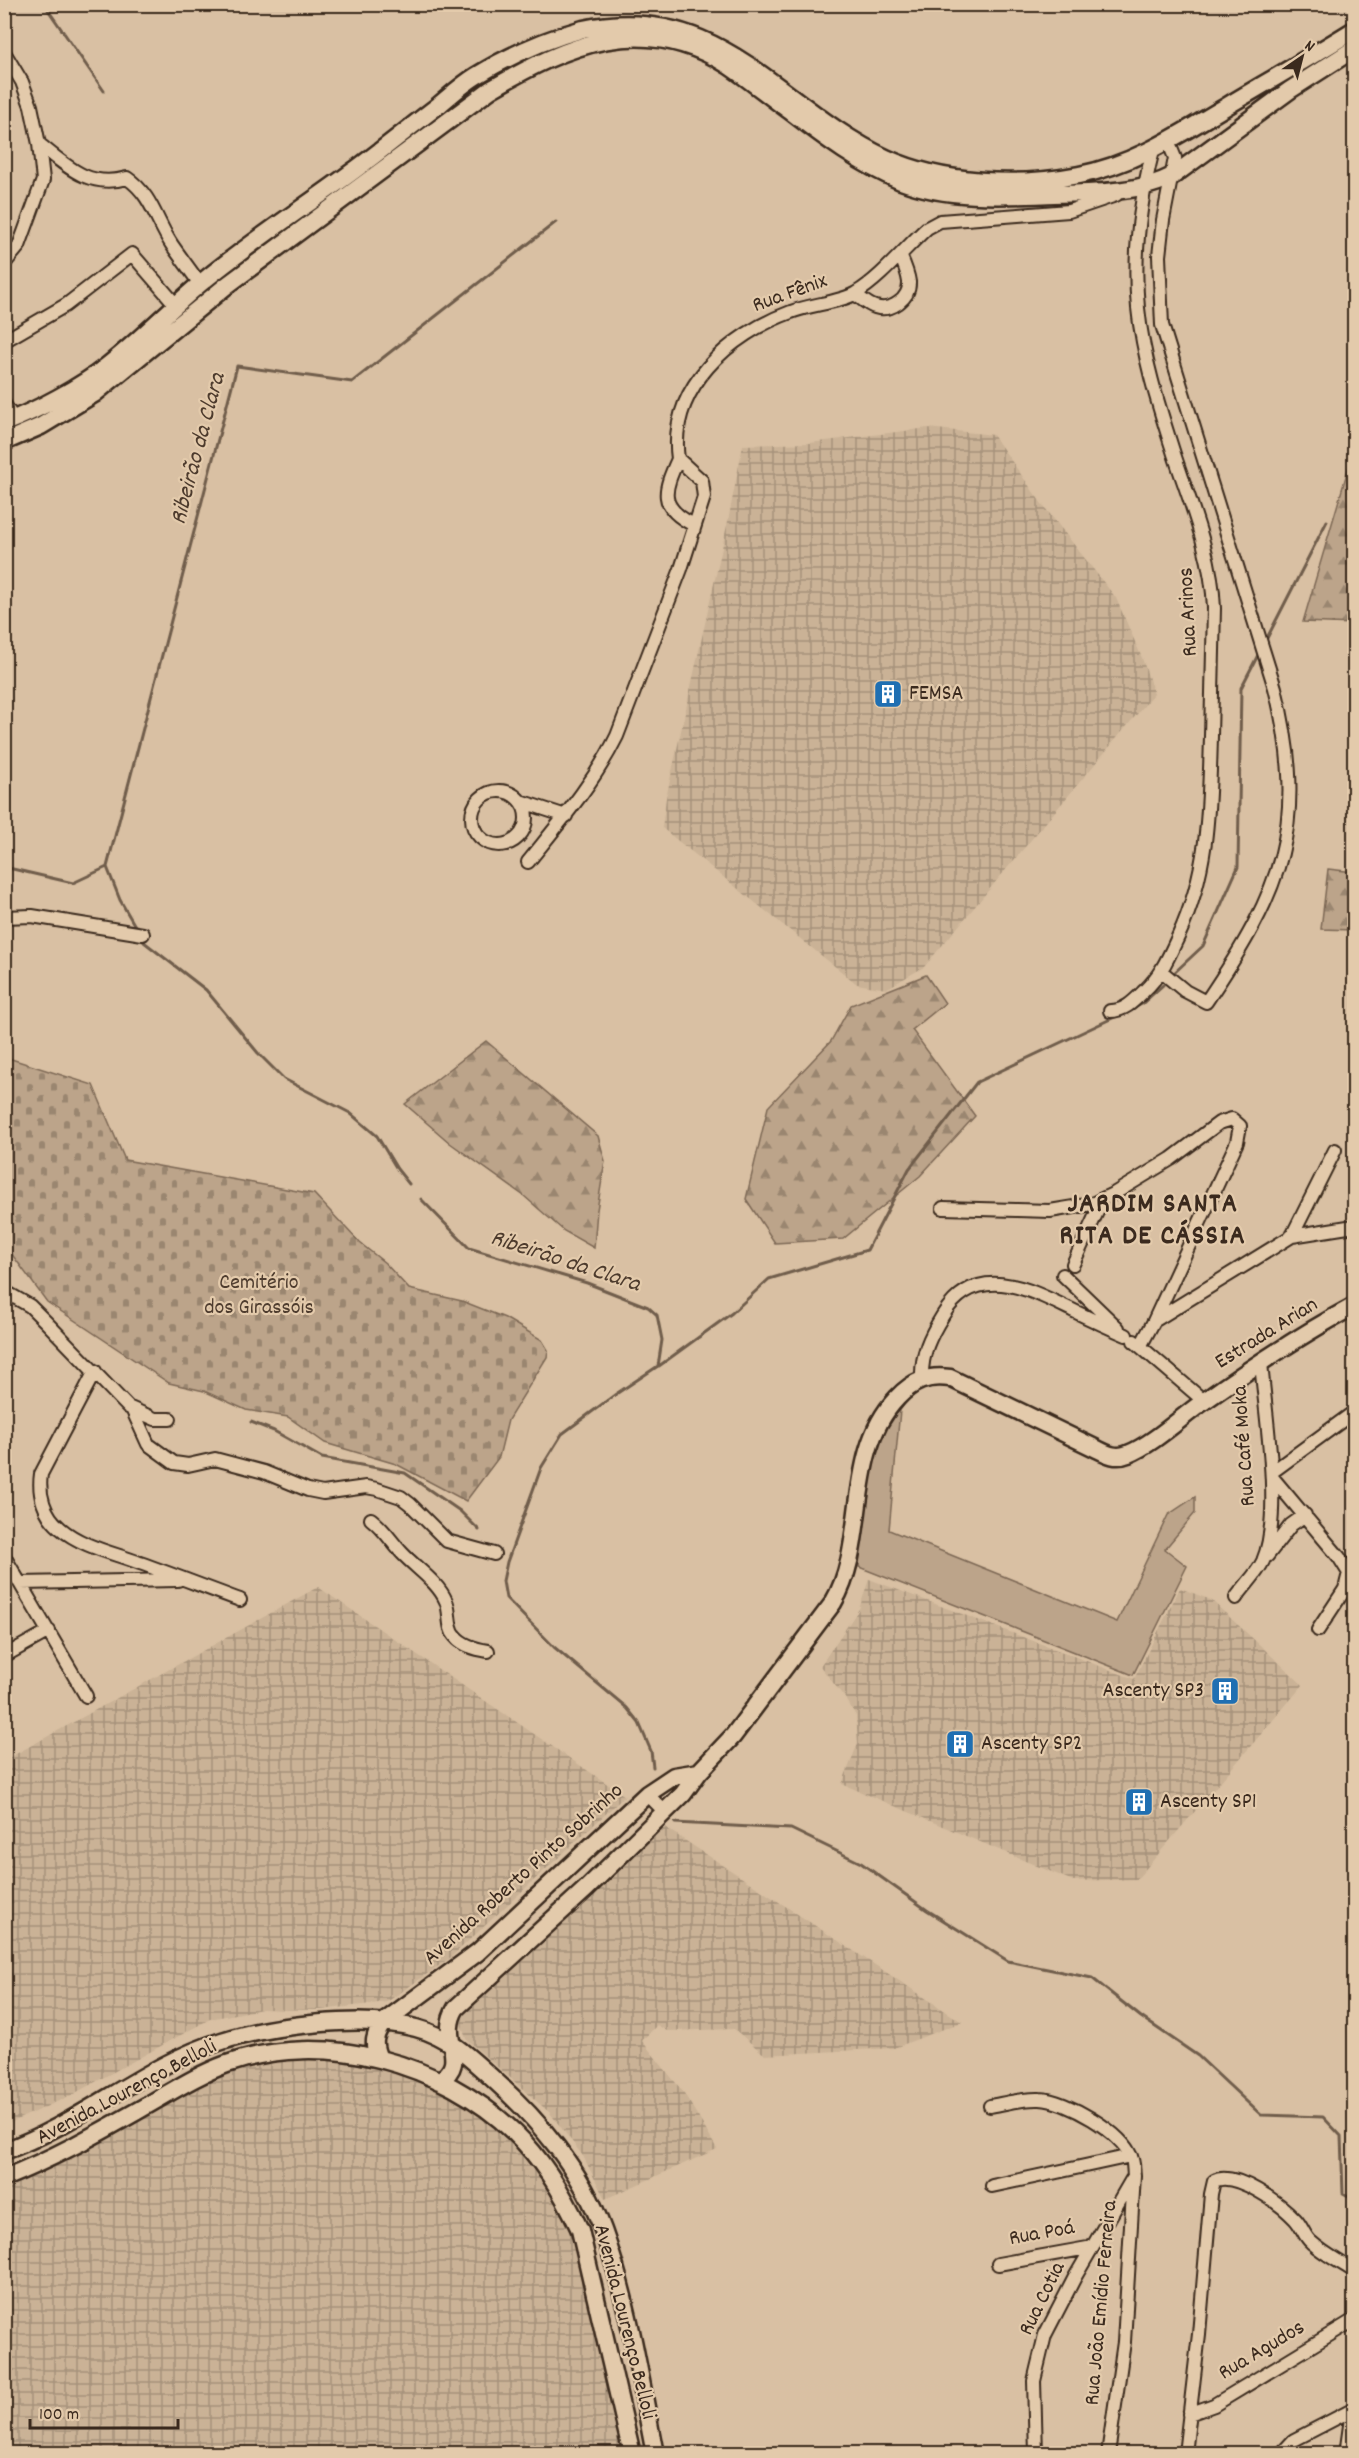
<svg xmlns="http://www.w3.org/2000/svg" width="1359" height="2458" font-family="Dekko,sans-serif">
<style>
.industrial{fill:url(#industrial-grid)}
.green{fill:#bca48a;stroke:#7c6754;stroke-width:1.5}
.forest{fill:url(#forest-firs);stroke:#7c6754;stroke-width:1.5}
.cemetery{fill:url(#cemetery-stones);stroke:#7c6754;stroke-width:1.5}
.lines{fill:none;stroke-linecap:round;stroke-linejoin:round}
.stream{stroke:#705d4b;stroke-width:3}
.street-casing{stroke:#3b2a1e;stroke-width:16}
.secondary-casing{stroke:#3b2a1e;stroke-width:21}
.street{stroke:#e3caab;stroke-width:12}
.secondary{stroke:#e3caab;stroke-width:16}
.labels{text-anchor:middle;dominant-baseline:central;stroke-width:4.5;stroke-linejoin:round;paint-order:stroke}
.street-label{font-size:22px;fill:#3b2a1e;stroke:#e3caab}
.poi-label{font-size:22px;fill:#3b2a1e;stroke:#e3caab;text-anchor:start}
.park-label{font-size:22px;fill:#4e3c2e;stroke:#e3caab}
.water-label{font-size:24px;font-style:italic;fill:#4d3b2d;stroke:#e3caab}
.district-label{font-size:28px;font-weight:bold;letter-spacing:1.5px;fill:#3b2a1e;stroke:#e3caab}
</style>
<defs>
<pattern id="industrial-grid" width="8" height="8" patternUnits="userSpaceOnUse" patternTransform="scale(1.5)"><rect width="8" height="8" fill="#cab296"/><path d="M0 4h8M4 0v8" fill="none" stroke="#a5917a"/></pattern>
<pattern id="forest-firs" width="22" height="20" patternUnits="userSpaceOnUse" patternTransform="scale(1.5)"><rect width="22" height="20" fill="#bca48a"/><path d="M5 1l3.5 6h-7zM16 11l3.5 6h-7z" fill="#9a8670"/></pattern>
<pattern id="cemetery-stones" width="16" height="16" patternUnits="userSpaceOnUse" patternTransform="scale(1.5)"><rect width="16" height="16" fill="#bca48a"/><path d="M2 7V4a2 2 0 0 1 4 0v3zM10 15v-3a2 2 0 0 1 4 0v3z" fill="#9a8670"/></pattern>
</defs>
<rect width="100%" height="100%" fill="#d9c0a3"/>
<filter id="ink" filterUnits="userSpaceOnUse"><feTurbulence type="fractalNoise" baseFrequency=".0167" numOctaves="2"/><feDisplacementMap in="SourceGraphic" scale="12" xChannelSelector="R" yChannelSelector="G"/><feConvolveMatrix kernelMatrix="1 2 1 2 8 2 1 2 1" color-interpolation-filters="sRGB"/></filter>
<g filter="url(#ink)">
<path class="industrial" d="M928 428 993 435 1042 504 1116 598 1142 658 1154 694 924 967 886 989 857 984 662 828 666 798 728 521 743 445 810 443Z
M869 1579 1134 1679 1180 1588 1211 1600 1303 1685 1137 1879 1073 1881 842 1784 858 1743 856 1716 848 1702 820 1666 859 1609Z
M318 1587 625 1796 450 1958 387 2002 321 2010 262 2009 210 2019 68 2097 5 2125V1760Z
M660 1824 962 2022 894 2048 765 2055 734 2029 667 2031 657 2025 642 2041 684 2093 717 2149 605 2199 583 2156 550 2113 466 2039 461 2023 465 2004Z
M298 2054 361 2058 422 2076 479 2108 523 2148 551 2185 570 2222 625 2453H5L4 2183 237 2065Z"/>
<path class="green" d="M919 1386 900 1410 889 1530 1117 1622 1168 1515 1195 1497V1513L1165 1549 1187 1566 1133 1675 859 1567 862 1517 873 1450 887 1414Z"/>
<path class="forest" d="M1354 451V624L1303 622 1351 459Z
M1328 869 1354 872V930L1321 929Z
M926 975 945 1003 912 1030 975 1116 920 1176 843 1239 775 1243 746 1199 768 1107 831 1041 851 1005Z
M486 1041 598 1136 605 1161 597 1210 594 1248 564 1231 524 1196 450 1143 405 1104Z"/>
<path class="cemetery" d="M5 1057 93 1085 125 1160 314 1194 360 1243 385 1263 409 1289 462 1301 505 1318 542 1340 548 1350 547 1357 508 1420 499 1457 466 1501 396 1464 325 1443 288 1417 246 1410 204 1391 169 1383 47 1302 5 1245Z"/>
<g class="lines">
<path class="stream" d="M44 4 104 91
M1265 642 1327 521
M4 867 73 883 107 867 120 900 135 926
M107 867 237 366 352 382 556 222
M144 942 206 990 258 1053 284 1079 350 1113 377 1136 397 1169 409 1184
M1174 973 1203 946 1238 867 1241 688 1259 653
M1132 1009 1142 1004 1163 985
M421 1199 469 1248 587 1283 648 1307 657 1315 662 1340 658 1366 616 1394 562 1434 541 1468 507 1562 503 1581 506 1598 554 1647 627 1708 639 1723 651 1751 653 1767
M659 1366 732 1313 769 1279 867 1250 909 1169 977 1082 1117 1016
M251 1422 274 1431 322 1458 405 1473 460 1511 479 1530
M675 1823 791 1829 861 1863 927 1910 1008 1961 1092 1978 1141 2017 1198 2056 1261 2115 1323 2117 1341 2136 1343 2193 1354 2199"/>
<g class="street-casing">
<path id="street" d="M4 52 22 82 31 106 39 144 43 180 19 246 4 264
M39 144C67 166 88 189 127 178 152 195 156 221 172 245 181 258 191 271 200 284
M855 294C862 299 868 305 875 307 891 312 910 299 909 282 908 273 904 264 900 255
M4 341 66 305 132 254 176 305
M4 404 14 419
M678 459C668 388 730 334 791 312 808 305 842 302 856 293 881 278 905 248 927 228L940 221 1069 211 1116 195
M678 459C664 490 657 507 694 525
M472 818a27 27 0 1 1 54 0a27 27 0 1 1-54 0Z
M520 801 566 816
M528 862C560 822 594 783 617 736L681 569 704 497 702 481 678 459
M4 917 32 916 143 934
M1162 972 1185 991 1206 1002C1282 890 1309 824 1275 688L1162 325 1159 256 1163 220 1175 158 1168 141
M1110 1011C1125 1011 1134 1001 1144 991 1161 975 1168 958 1178 937 1209 870 1209 809 1211 736 1212 694 1213 651 1214 608 1212 555 1191 505 1174 454 1159 407 1143 358 1138 308 1133 255 1140 201 1153 150
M943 1208 1050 1211 1092 1204 1115 1193 1171 1159 1219 1123 1232 1119 1240 1126 1237 1142 1154 1321
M1292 1236 1335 1150
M1073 1264 1103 1199
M1063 1275 1118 1328
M4 1291 30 1306 46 1322 128 1407 155 1419H170
M1134 1341 1204 1401
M1141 1345 1154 1321 1292 1236 1354 1226
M95 1371 41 1474C38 1494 44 1515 60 1528 82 1547 114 1553 140 1563 174 1575 207 1588 240 1600
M922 1379C921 1354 930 1336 943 1315 976 1261 1029 1289 1072 1310 1090 1319 1108 1327 1126 1335
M133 1411 148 1444 174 1463 188 1465 215 1459 264 1472 308 1490 323 1493 366 1487 377 1489 401 1497 410 1504 447 1541 494 1554
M1272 1472 1354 1412
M1272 1477 1339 1557 1349 1573 1345 1589 1318 1630
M371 1519C384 1529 391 1541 402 1553 416 1568 438 1582 446 1601 451 1612 447 1627 455 1636 463 1646 476 1649 488 1651
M4 1556 86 1696
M1267 1556 1291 1525 1305 1515
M20 1583 178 1580
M1236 1598C1244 1586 1257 1574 1263 1561 1283 1515 1265 1414 1261 1362
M4 1656 49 1631
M647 1794 665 1812
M990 2106C1006 2103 1024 2098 1040 2099 1066 2100 1122 2132 1131 2157 1134 2162 1133 2169 1134 2175L1124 2342 1108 2454
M992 2186 1131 2156
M998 2264 1093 2247
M1189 2414 1214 2405 1354 2320
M1036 2454 1034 2381 1045 2335 1075 2277 1132 2179
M1185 2454 1199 2334 1211 2194 1214 2181C1235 2170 1281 2204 1295 2219 1302 2226 1304 2236 1311 2242 1324 2254 1340 2262 1354 2271
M1281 2454 1294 2440 1354 2409
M1346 2454 1352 2411"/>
</g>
<g class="secondary-casing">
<path id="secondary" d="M4 423C38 410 79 388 107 366 140 340 169 310 201 283 249 243 302 209 352 172 382 150 410 127 439 105 451 95 463 84 476 76 508 56 547 39 583 29 721 0 779 108 886 158 943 184 1017 187 1079 175 1133 165 1180 134 1227 106 1269 81 1312 56 1354 30
M4 442 41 426 94 394 226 286 490 90C568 44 643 12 728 65 749 79 769 96 790 111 825 138 860 164 901 181 949 199 1003 196 1054 194 1090 193 1143 193 1174 175L1290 90 1354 49
M379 2058C372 2044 374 2034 384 2022L478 1952 647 1794 674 1776 699 1772
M439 2081C471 2061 437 2039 456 2008L587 1888 683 1794 699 1772 733 1736 833 1603C869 1543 844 1454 897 1398 913 1381 927 1375 950 1378L1097 1449C1107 1454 1116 1459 1128 1454 1153 1444 1180 1418 1203 1402 1251 1368 1302 1334 1354 1306
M4 2151C81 2124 144 2065 222 2041 272 2025 366 2014 416 2028 447 2036 468 2056 491 2077 539 2120 581 2169 603 2230 629 2302 640 2379 655 2454
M4 2178C52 2159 95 2135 139 2110 168 2094 196 2075 227 2064 324 2029 443 2063 515 2133 543 2160 564 2195 580 2230L632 2454"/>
</g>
<use href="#street" class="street"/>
<use href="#secondary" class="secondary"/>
</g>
</g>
<defs>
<g id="building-square" transform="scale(1.5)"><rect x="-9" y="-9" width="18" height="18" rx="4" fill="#1f6fb2" stroke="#e3caab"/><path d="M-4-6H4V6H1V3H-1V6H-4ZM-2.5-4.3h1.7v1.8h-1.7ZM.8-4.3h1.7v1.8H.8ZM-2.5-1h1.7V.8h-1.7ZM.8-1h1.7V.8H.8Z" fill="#fff"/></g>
</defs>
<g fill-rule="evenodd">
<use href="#building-square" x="888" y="694"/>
<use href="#building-square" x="1225" y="1691"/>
<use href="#building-square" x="960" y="1744"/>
<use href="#building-square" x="1139" y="1802"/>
</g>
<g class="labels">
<g class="street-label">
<text transform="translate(790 294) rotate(-20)">Rua Fênix</text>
<text transform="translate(1189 612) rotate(-93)">Rua Arinos</text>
<text transform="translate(1267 1334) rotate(-32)">Estrada Arian</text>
<text transform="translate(1245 1446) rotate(-94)">Rua Café Moka</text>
<text transform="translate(524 1875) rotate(-42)">Avenida Roberto Pinto Sobrinho</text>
<text transform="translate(127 2093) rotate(-28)">Avenida Lourenço Belloli</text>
<text transform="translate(1042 2234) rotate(-10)">Rua Poá</text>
<text transform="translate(1043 2299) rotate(-64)">Rua Cotia</text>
<text transform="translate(1102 2303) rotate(-85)">Rua João Emídio Ferreira</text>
<text transform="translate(624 2322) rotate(76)">Avenida Lourenço Belloli</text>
<text transform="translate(1262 2351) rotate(-31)">Rua Agudos</text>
</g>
<g class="poi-label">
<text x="909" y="694">FEMSA</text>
<text x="1204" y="1691" text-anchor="end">Ascenty SP3</text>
<text x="981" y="1744">Ascenty SP2</text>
<text x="1160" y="1802">Ascenty SP1</text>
</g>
<g class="park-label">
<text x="259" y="1283">Cemitério<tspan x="259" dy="25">dos Girassóis</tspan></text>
</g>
<g class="water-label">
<text transform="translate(199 449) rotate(-75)">Ribeirão da Clara</text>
<text transform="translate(565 1262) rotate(18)">Ribeirão da Clara</text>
</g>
<g class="district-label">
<text x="1153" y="1206">JARDIM SANTA<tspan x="1153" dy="32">RITA DE CÁSSIA</tspan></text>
</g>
</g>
<rect width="1359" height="2458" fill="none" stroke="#e3caab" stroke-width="24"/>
<rect x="12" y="12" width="1335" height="2434" fill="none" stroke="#3b2a1e" stroke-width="2" filter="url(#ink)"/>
<g transform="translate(1302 57) rotate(35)" stroke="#e3caab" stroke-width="4.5" paint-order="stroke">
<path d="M0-4.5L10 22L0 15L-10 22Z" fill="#3b2a1e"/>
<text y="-9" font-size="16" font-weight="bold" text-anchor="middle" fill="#3b2a1e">N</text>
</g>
<path d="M30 2419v9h148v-9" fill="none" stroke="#3b2a1e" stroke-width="3"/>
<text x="39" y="2419" font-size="18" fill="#3b2a1e" stroke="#e3caab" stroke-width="4.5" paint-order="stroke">100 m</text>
</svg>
